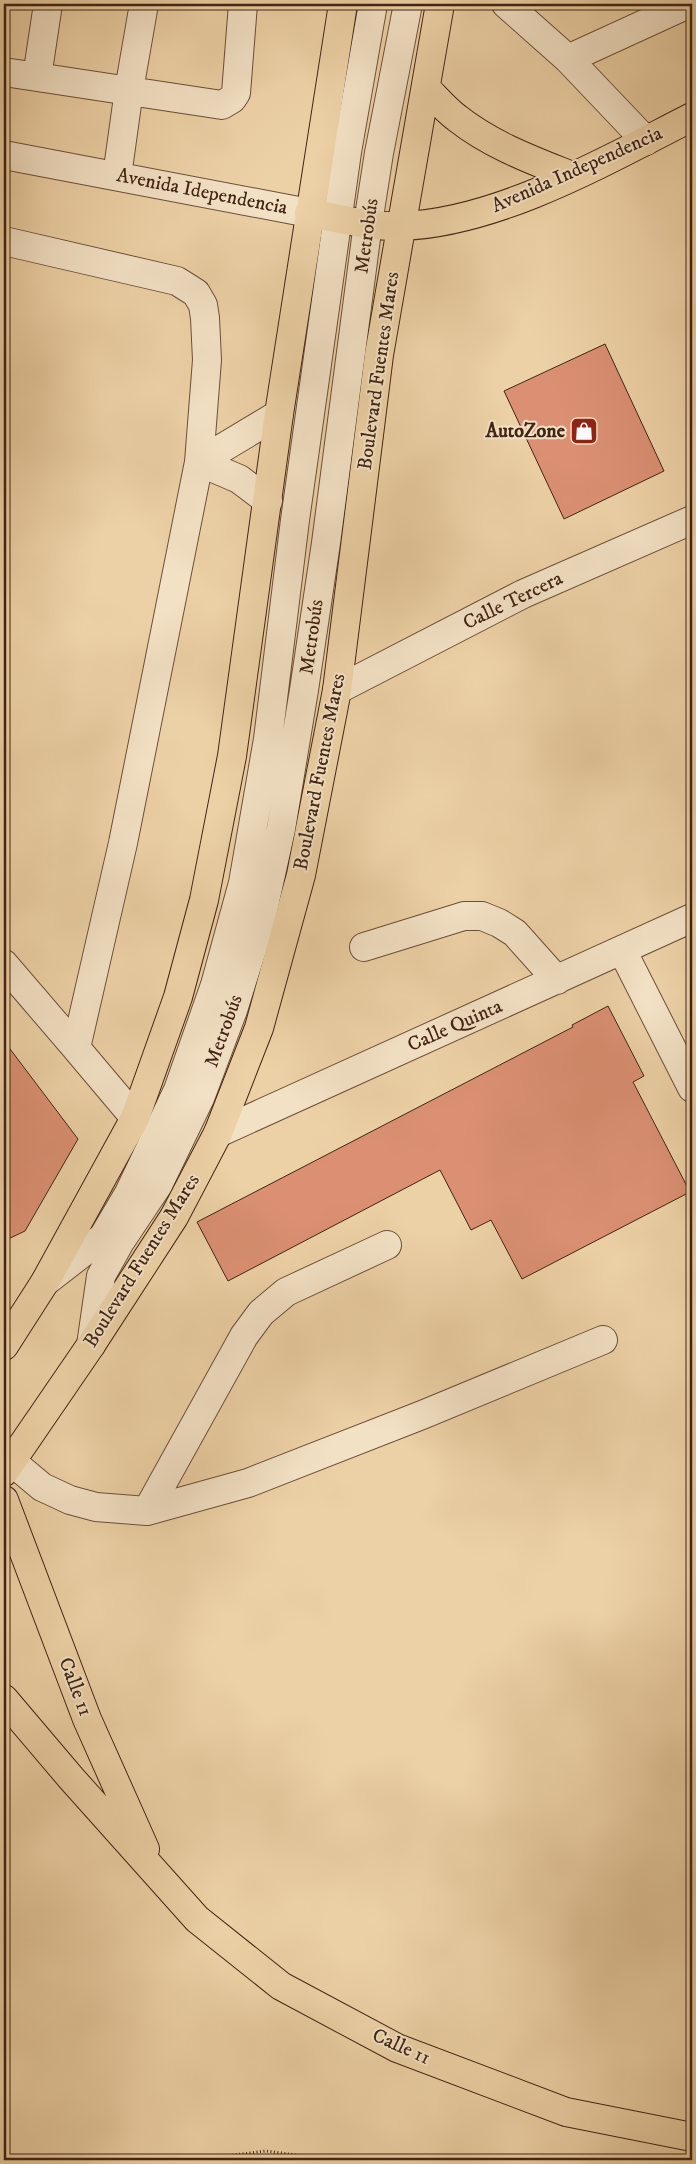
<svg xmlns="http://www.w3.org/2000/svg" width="696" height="2164" font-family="'IM FELL DW Pica',serif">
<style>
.building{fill:#db9073;stroke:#412413}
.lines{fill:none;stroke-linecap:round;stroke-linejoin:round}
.minor-casing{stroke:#6c4f38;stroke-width:30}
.major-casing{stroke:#412413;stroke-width:30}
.path{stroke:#412413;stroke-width:3;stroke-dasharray:1 2.5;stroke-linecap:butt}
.minor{stroke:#f3e1c5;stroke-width:28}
.major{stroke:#edd1a6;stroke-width:28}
.labels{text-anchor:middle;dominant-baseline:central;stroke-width:4;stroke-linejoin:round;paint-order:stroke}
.street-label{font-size:20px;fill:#412413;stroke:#f3e1c5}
.poi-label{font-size:20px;font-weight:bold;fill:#412413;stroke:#f3e1c5;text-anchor:end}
</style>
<rect width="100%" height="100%" fill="#edd1a6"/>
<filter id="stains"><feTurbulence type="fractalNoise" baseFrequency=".004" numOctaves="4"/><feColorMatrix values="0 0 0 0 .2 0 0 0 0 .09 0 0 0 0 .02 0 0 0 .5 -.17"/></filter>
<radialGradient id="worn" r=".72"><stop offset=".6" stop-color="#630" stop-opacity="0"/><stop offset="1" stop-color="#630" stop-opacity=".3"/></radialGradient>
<path class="building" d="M605 344 664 471 564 519 504 391Z
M608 1006 644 1076 633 1082 690 1192 522 1279 491 1220 471 1230 440 1170 228 1281 197 1222 573 1027 572 1025Z
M4 1041 78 1139 25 1231 4 1241Z"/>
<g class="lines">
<g class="minor-casing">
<path id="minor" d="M506 4 568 59 646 141
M568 59 688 4
M4 72 222 105 232 99 236 93 243 4
M37 77 48 4
M4 155 309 213
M117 176 129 90 144 4
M4 241 177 281 196 293 203 305 205 318 207 360 199 462 123 843 76 1048 135 1118
M199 462 279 414
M199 462 239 479 268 501
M337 690 523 594 692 520
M364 947 464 916H482L499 923 515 933 557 980
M622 950 692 1088
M4 964 76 1048
M218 1133 692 918
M45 1282 103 1237 129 1193 178 1090 215 985 243 883 268 739 295 520 347 152 373 4
M91 1345 101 1276 120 1242 158 1185 200 1098 233 1010 260 924 281 829 304 690 326 543 368 223 379 153 408 4
M11 1461 42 1487 70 1500 96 1507 147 1511 248 1483 422 1415 603 1340
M147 1511 244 1336 261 1313 286 1292 387 1245"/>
</g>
<g class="major-casing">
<path id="major" d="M426 88C436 98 446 110 457 118 491 145 532 160 572 176
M309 213C339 218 373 228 403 226 500 222 607 160 692 117
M4 1346 45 1282 135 1118 178 997 204 900 232 756 279 414 343 4
M4 1472 91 1345 174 1217 218 1133 259 1028 301 875 337 690 379 355 440 4
M4 1500 87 1719 145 1849
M4 1699 71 1778 197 1919 281 1986 397 2048 566 2112 692 2137"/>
</g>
<path class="path" d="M194 2160 266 2151 334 2160"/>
<use href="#minor" class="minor"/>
<use href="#major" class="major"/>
</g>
<defs>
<g id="shop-square" transform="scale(1.4375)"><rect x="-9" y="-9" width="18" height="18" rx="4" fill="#8f2418" stroke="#f3e1c5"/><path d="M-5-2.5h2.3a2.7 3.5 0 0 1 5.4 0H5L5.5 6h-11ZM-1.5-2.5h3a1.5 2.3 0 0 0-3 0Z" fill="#fff"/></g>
</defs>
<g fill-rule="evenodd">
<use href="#shop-square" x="584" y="431"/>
</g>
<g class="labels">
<g class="street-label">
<text transform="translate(577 170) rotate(-24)">Avenida Independencia</text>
<text transform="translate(202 192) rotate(11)">Avenida Idependencia</text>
<text transform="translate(367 236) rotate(-82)">Metrobús</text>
<text transform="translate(379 371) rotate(-82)">Boulevard Fuentes Mares</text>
<text transform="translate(513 601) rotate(-26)">Calle Tercera</text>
<text transform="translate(312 637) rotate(-82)">Metrobús</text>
<text transform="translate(320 772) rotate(-79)">Boulevard Fuentes Mares</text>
<text transform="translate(455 1026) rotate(-24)">Calle Quinta</text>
<text transform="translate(224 1031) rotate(-70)">Metrobús</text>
<text transform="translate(142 1261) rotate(-58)">Boulevard Fuentes Mares</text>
<text transform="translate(75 1687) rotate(69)">Calle 11</text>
<text transform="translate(401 2047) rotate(24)">Calle 11</text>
</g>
<g class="poi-label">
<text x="565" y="431">AutoZone</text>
</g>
</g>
<rect width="696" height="2164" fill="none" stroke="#edd1a6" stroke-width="20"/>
<rect x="5" y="5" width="686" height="2154" fill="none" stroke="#412413" stroke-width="2.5"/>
<rect x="10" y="10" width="676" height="2144" fill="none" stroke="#412413"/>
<rect width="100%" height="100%" filter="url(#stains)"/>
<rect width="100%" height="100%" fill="url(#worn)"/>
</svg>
